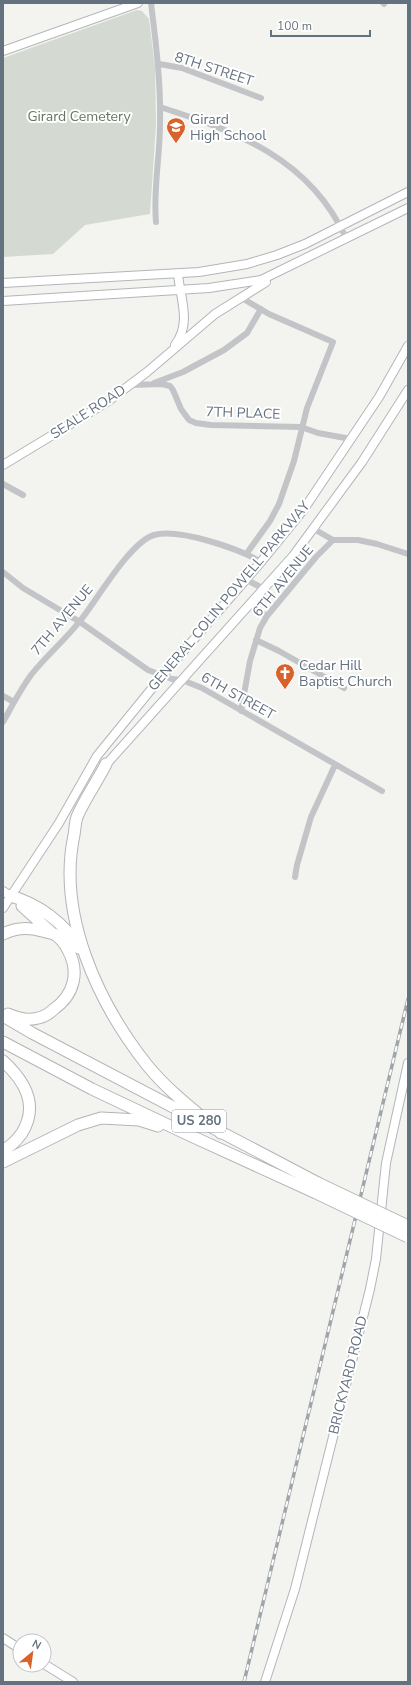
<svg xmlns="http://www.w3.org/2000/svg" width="411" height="1685" font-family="'Nunito Sans',sans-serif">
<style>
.green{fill:#d4dad1}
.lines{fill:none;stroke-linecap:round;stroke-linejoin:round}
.secondary-casing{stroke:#b2b6ba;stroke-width:10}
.highway-casing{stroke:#b2b5b8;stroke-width:13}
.street{stroke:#c2c4c8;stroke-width:6}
.secondary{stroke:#fff;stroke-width:8}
.highway{stroke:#fff;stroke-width:11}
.rail-casing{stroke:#a0a5aa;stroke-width:3.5}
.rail{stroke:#fff;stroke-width:2;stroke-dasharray:6;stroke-linecap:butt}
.highway-bridge-casing{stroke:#b2b5b8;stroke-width:13;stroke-linecap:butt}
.highway-bridge{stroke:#fff;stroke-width:11}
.labels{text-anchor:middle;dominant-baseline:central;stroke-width:4;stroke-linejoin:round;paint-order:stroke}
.shield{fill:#fff;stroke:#929ca5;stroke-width:1}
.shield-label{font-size:13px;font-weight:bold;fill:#64717f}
.street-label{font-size:14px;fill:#64717f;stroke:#fff}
.park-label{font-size:14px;fill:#657762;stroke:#fff}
.poi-label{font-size:14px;fill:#64717f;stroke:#fff;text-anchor:start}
</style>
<rect width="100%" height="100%" fill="#f3f4ef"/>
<path class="green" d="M137 10 142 11 149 19 155 67 156 124 150 214 85 225 53 254 3 257V58Z"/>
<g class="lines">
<g class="secondary-casing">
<path id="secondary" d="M3 51 138 3
M3 283 199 272 247 264 277 255 305 244 408 192
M3 301 209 288 261 280 408 208
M175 345C192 323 180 298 178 274
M3 465 107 402 147 372 215 314 266 282
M103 768 293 556 362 462 408 390
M3 891 11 896
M3 908 59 823 97 756 162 676 261 562 304 509 379 397 408 346
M3 1638 20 1649
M44 1664 73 1682
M265 1682 295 1589 370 1289 376 1259 386 1163 408 1063"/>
</g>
<g class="highway-casing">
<path id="highway" d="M106 764C98 780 83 802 77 817 75 823 75 830 74 835 57 915 98 1003 147 1065 168 1091 195 1111 221 1133
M11 896C38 904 65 923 79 948
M22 906 52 933
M3 934C15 928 29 927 42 931 46 932 50 933 54 934 59 937 65 944 68 950 80 972 74 995 54 1009 50 1013 43 1017 38 1018 28 1021 17 1018 8 1014
M3 1016 32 1033 318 1183
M3 1042 92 1089 189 1135 314 1192
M3 1061C25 1081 39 1105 22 1133 17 1140 10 1147 3 1150
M3 1162 78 1125 101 1118 139 1120 158 1126"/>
</g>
<path class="street" d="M151 3C156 43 161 84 160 124 160 157 153 189 156 222
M383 3 384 4
M159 64 182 68 261 98
M160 107C238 132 310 159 346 238
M240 297 269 314 333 342 307 408 294 461 279 504 270 521 247 553
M154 383 183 372 224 350 247 333 261 309
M130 385 162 384 170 386 173 390 181 409 189 420 196 423 211 425 301 427 318 433 351 439
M3 484 23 495
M314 529 333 540H358L377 544 408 554
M3 572 23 588 80 622 148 670 172 679 182 680 202 688 382 791
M247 580 264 589
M249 605 267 616
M256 640 279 651 344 688
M3 696 14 702
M241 711 250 661 260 628 267 616 316 557 333 540
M3 722C12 706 20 690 31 675 46 656 65 640 80 621 97 600 130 542 154 535 179 528 240 549 261 562
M295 877 297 865 311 817 335 765"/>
<use href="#secondary" class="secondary"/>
<use href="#highway" class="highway"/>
<g class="rail-casing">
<path id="rail" d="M244 1682 408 999"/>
</g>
<use href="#rail" class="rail"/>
<g class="highway-bridge-casing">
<path id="highway-bridge" d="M318 1183 408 1226
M314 1192 408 1237"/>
</g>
<use href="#highway-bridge" class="highway-bridge"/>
</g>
<defs>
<g id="school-pin" transform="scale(1)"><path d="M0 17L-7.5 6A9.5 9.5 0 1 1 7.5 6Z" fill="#d9612a" stroke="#fff"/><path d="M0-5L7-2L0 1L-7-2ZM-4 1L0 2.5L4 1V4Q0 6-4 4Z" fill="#fff"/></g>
<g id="church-pin" transform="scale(1)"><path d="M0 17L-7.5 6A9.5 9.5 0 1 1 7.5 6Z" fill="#d9612a" stroke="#fff"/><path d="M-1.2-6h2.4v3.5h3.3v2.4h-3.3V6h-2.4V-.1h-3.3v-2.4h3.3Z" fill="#fff"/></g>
</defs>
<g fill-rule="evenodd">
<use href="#school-pin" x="176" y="127"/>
<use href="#church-pin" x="285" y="673"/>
</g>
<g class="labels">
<rect class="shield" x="172" y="1110" width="54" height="22" rx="3"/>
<g class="shield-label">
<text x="199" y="1121">US 280</text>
</g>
<g class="street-label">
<text transform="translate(214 69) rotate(18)">8TH STREET</text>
<text transform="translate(88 412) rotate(-33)">SEALE ROAD</text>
<text transform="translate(243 413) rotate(2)">7TH PLACE</text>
<text transform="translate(283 581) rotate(-51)">6TH AVENUE</text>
<text transform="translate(229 596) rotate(-50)">GENERAL COLIN POWELL PARKWAY</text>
<text transform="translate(62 620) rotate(-50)">7TH AVENUE</text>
<text transform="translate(238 696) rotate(29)">6TH STREET</text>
<text transform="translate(348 1375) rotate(-76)">BRICKYARD ROAD</text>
</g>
<g class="park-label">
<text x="79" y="116">Girard Cemetery</text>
</g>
<g class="poi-label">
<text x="190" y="119">Girard<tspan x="190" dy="16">High School</tspan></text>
<text x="299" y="665">Cedar Hill<tspan x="299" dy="16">Baptist Church</tspan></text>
</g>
</g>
<rect width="411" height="1685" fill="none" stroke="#64717f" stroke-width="8"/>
<g transform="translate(32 1653) rotate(29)"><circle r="19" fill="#ffffff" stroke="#c1c6cc"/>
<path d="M0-3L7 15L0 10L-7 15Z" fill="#d9612a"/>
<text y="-6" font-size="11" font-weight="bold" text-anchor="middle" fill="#64717f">N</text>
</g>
<path d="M271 30v6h99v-6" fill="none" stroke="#64717f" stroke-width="2"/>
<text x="277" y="30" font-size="12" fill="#64717f" stroke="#ffffff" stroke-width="3" paint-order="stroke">100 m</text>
</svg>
